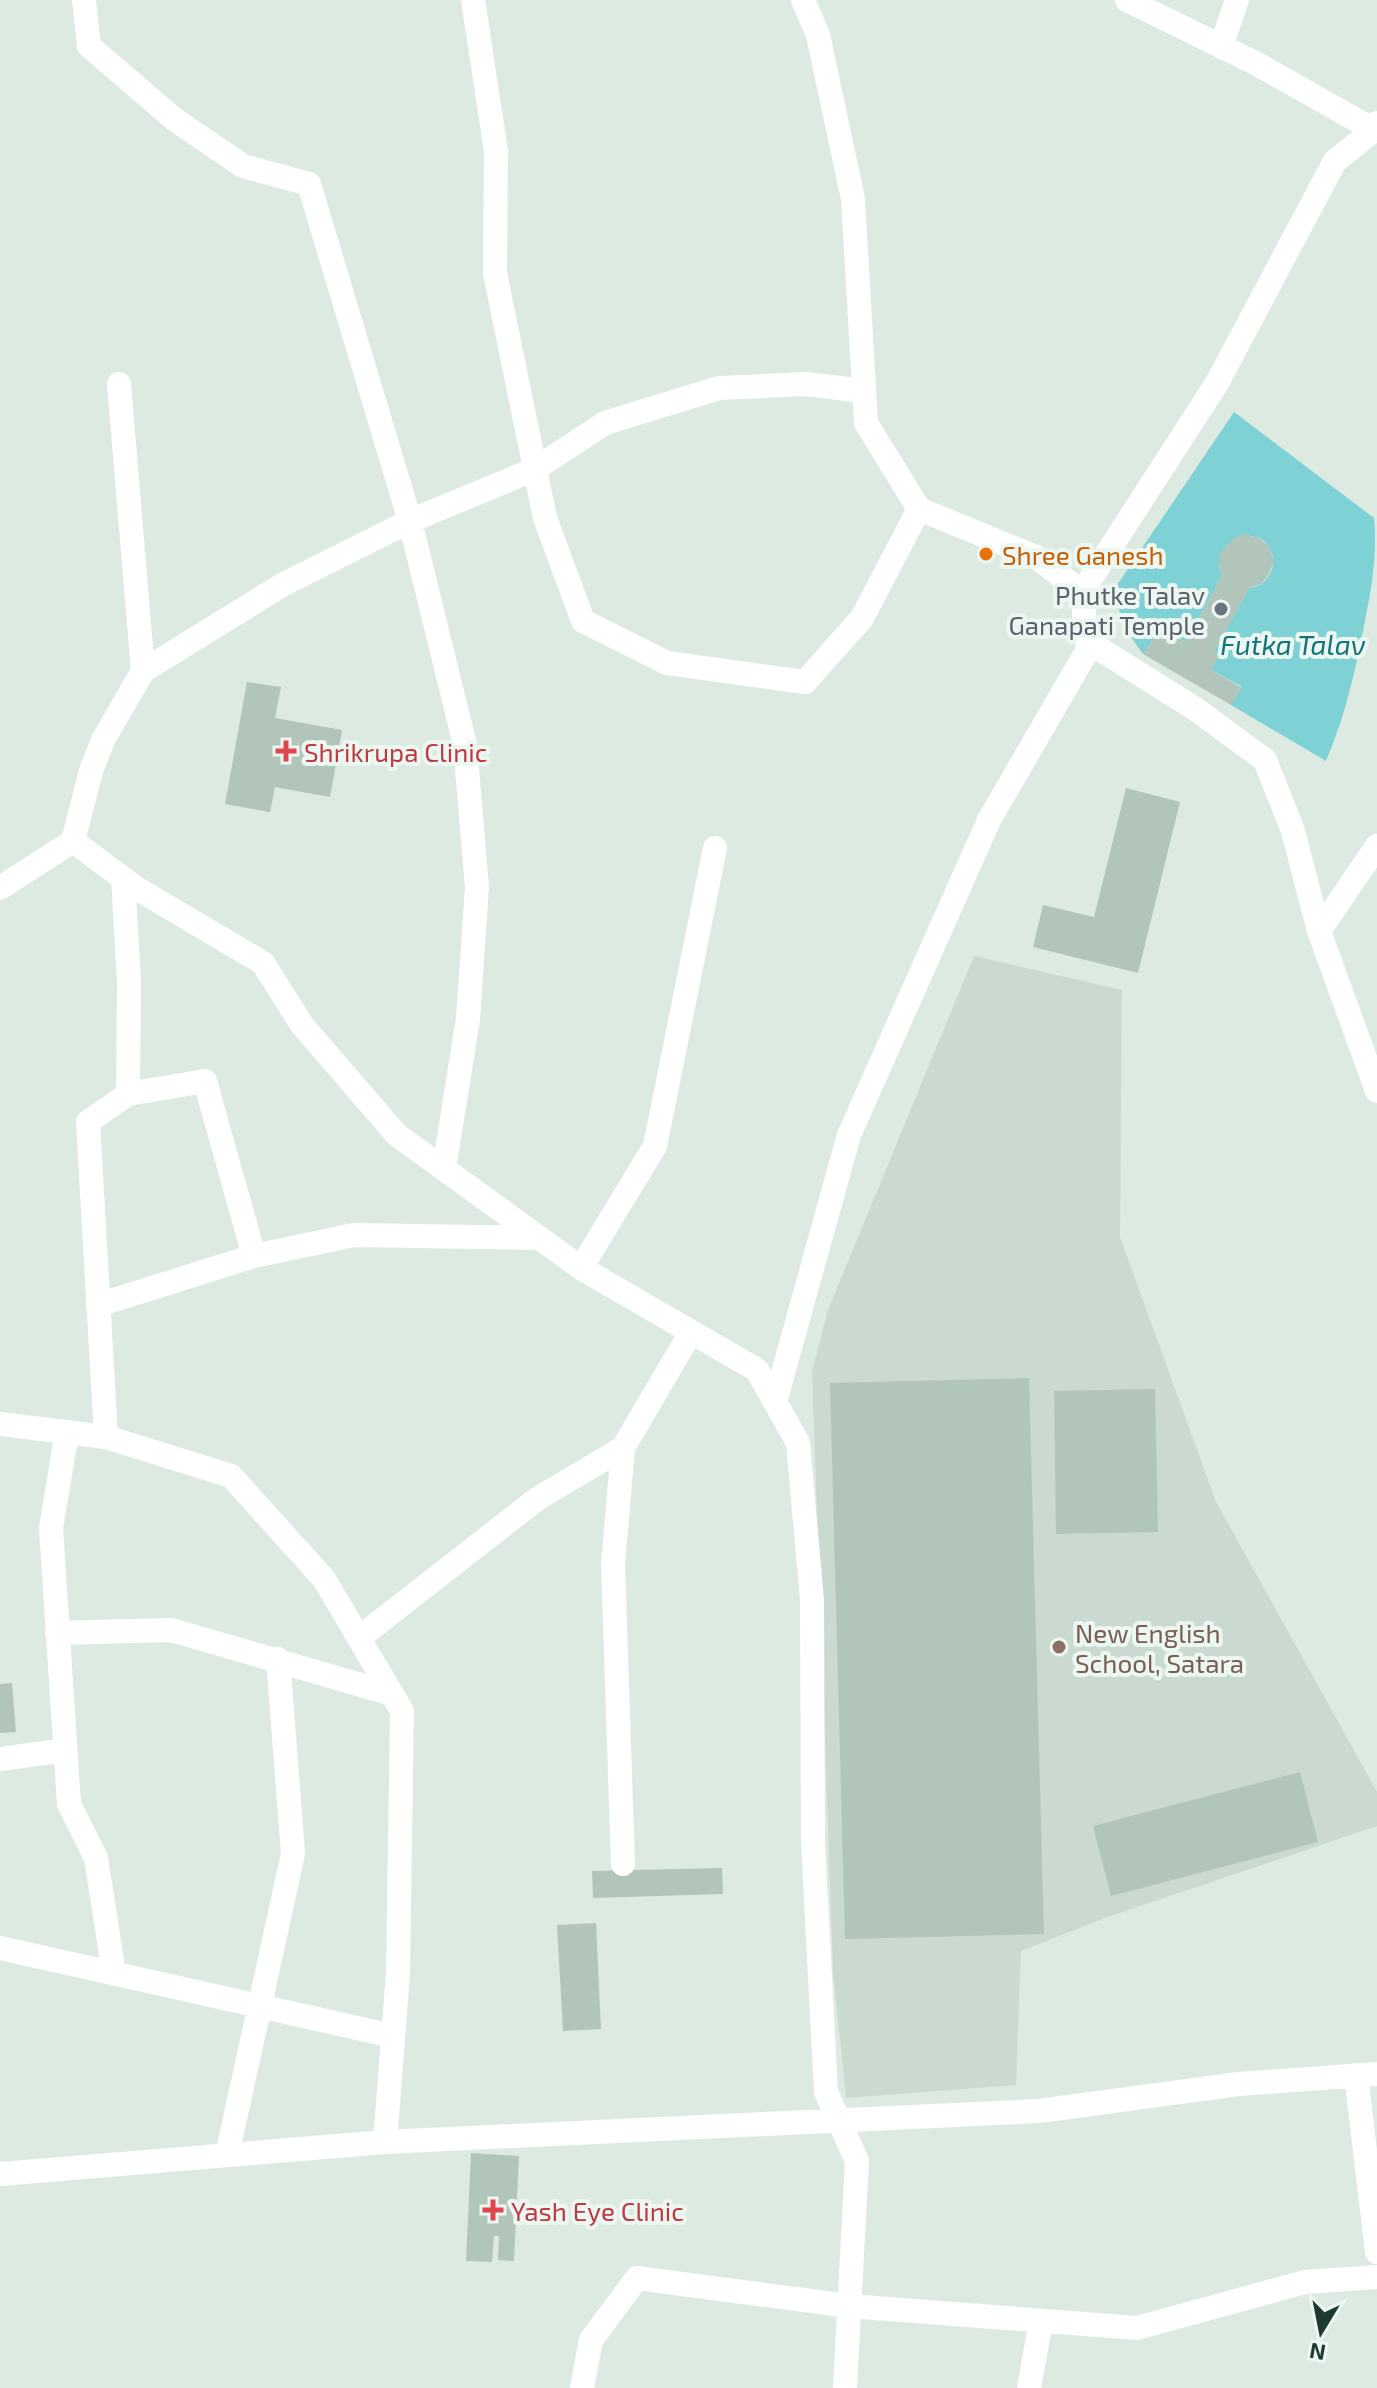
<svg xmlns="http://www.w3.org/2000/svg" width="1377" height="2388" font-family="'Exo 2',sans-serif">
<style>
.built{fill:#cadad1}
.water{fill:#7ed2d5}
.building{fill:#b1c5bb}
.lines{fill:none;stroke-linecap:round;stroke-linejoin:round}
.street{stroke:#fff;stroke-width:24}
.food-dot{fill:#e8710a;stroke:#edf7f1;stroke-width:3}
.worship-dot{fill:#6b7280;stroke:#edf7f1;stroke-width:3}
.health-dot{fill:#e0444e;stroke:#edf7f1;stroke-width:3}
.education-dot{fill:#8d6e63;stroke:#edf7f1;stroke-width:3}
.labels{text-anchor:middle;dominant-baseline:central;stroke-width:8;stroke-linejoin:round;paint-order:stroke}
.food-label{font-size:26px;fill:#c56008;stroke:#edf7f1;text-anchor:start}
.worship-label{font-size:26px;fill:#5b616d;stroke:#edf7f1;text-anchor:end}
.health-label{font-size:26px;fill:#be3a42;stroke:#edf7f1;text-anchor:start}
.education-label{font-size:26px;fill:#785e54;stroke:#edf7f1;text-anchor:start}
.water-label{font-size:28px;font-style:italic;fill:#13747a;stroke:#edf7f1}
</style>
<rect width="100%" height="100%" fill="#dceae2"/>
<path class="built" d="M974 956 1122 990 1120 1237 1216 1502 1377 1792V1826L1105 1918 1021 1951 1016 2085 846 2098 833 1972 812 1371 828 1310Z"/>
<path class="water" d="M1234 412 1374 518C1377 546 1373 582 1367 610 1357 663 1347 712 1326 761L1231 705 1242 687 1211 670 1214 652 1249 588C1251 588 1260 585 1261 584 1277 573 1277 549 1261 539 1256 536 1248 536 1242 534L1219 566 1222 576 1186 642 1161 629 1143 654C1124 627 1117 619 1117 585Z"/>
<path class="building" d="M1242 534 1259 538 1270 547 1274 562 1268 576 1261 584 1249 588 1214 652 1220 655 1211 670 1242 688 1231 705 1143 654 1161 629 1186 642 1222 576 1219 566 1220 553 1229 543Z
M247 682 281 687 275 718 342 730 330 797 275 787 270 812 225 804Z
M1126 788 1180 802 1138 973 1033 947 1043 905 1094 917Z
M1029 1378 1044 1934 845 1939 830 1383Z
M1155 1389 1158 1532 1056 1534 1054 1391Z
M12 1683 16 1732 0 1733V1684Z
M1300 1772 1318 1842 1111 1896 1093 1826Z
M722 1868 723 1894 593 1898 592 1871Z
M596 1923 601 2029 563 2031 557 1925Z
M471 2153 519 2156 514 2261 498 2260 499 2236H494L492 2262 466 2261Z"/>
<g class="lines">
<path class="street" d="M84 0 89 46 174 119 243 166 309 184 410 521 465 745 477 887 468 1019 444 1169
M473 0 496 151 495 273 545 518 583 621 667 663 805 682 862 618 919 509
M803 0 818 35 853 199 866 423 919 509 1036 557 1082 592 1087 641 1194 708 1265 760 1293 831 1319 931 1377 1091
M1127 0 1257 64 1374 130
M1221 47 1237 0
M119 384 143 671 103 740 91 771 73 841 136 888 263 963 302 1025 397 1135 581 1268 757 1370 798 1443 812 1600 813 1842 826 2092 857 2161 845 2388
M1082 592 1217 383 1335 161 1374 130 1377 123
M143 671 282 585 410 521 535 469 605 423 719 388 806 384 864 391
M0 888 73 841
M1319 931 1377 846
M128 1094 205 1081 254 1256
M581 1268 655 1146 715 848
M98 1305 254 1256 354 1235 540 1238
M775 1402 849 1135 989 820 1087 651V641
M0 1424 106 1437 231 1476 324 1579 402 1711 398 1973 385 2142
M67 1432 51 1528 69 1804 96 1858 114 1974
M106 1437 88 1122 128 1094 129 981 123 878
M57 1633 171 1630 392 1694
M359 1638 537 1499 623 1448
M0 1759 65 1750
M623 1864 613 1564 623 1448 691 1332
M0 1948 393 2036
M1356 2075 1377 2252
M227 2155 293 1854 278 1659
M0 2174 385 2142 1039 2111 1239 2084 1377 2074
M582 2388 591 2340 637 2278 849 2306 1137 2328 1305 2282 1377 2277
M1029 2388 1041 2321"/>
</g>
<circle class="food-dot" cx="986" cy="554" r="8"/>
<circle class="worship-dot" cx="1221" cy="609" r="8"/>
<g class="health-dot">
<path d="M282 739h8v8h8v8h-8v8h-8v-8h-8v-8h8z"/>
<path d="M489 2198h8v8h8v8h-8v8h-8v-8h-8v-8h8z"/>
</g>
<circle class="education-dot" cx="1059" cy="1647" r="8"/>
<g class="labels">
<g class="food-label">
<text x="1002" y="554">Shree Ganesh</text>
</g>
<g class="worship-label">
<text x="1205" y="594">Phutke Talav<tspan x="1205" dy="30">Ganapati Temple</tspan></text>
</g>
<g class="health-label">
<text x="304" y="751">Shrikrupa Clinic</text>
<text x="511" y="2210">Yash Eye Clinic</text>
</g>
<g class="education-label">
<text x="1075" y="1632">New English<tspan x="1075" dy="30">School, Satara</tspan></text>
</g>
<g class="water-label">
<text x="1293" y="644">Futka Talav</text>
</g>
</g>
<g transform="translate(1321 2332) rotate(190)" stroke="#edf7f1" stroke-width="6" paint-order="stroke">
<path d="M0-6L14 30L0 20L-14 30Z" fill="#1d3a2f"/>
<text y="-12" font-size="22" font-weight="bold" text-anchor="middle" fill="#1d3a2f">N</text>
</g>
</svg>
